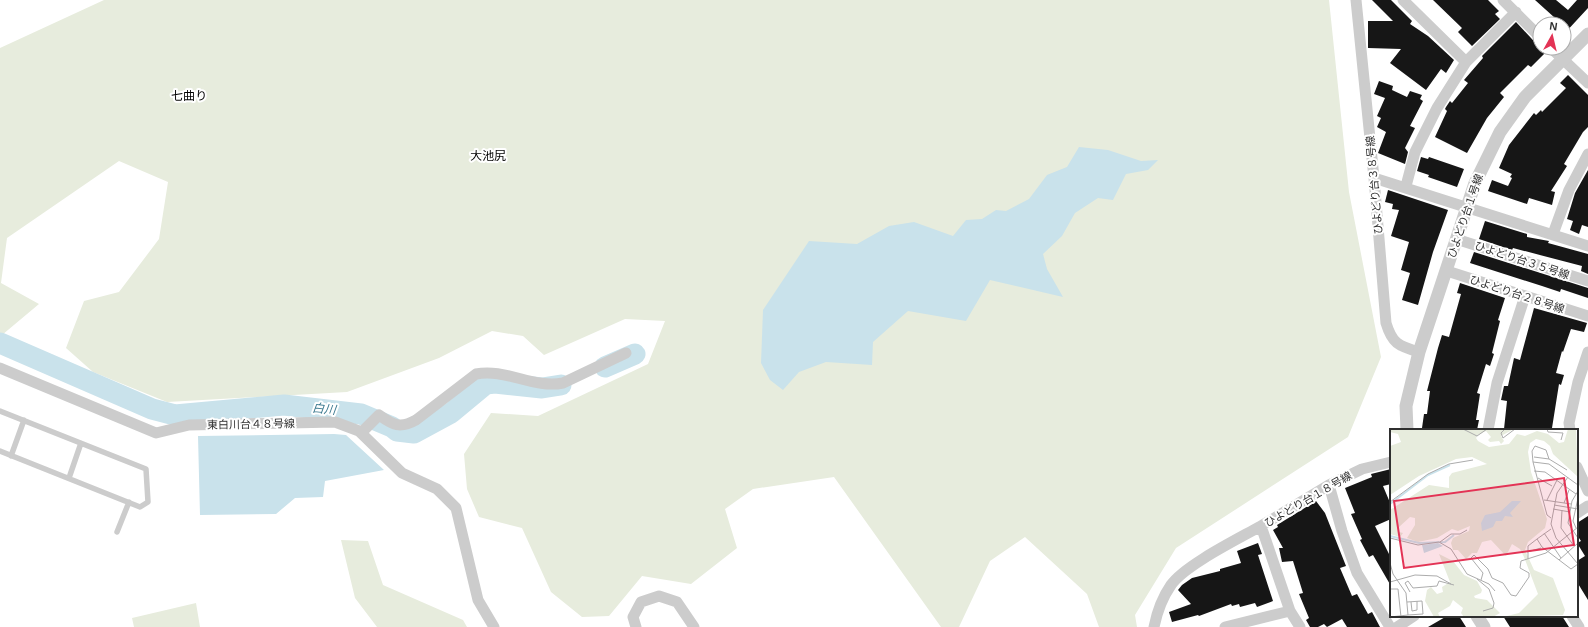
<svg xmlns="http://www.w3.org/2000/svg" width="1588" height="627" font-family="Helvetica,'Noto Sans JP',sans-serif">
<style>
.green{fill:#e7ecdd}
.water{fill:#c9e2eb}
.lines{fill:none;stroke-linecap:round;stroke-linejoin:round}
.river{stroke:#c9e2eb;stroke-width:21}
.building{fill:#161616}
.service{stroke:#ccc;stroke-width:5.5}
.minor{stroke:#ccc;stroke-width:11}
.tertiary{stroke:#ccc;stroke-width:13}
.labels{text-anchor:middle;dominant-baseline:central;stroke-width:4;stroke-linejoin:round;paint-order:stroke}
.street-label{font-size:11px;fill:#2f2f2f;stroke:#fff}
.neighbourhood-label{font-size:12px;fill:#000;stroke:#fff}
.water-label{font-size:12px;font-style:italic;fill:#3d7a90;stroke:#fff}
.inset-river{fill:none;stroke:#c9e2eb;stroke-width:2}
.inset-road{fill:none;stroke:#acacac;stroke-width:1}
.view{fill:#e33355;fill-opacity:0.15;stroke:#e33355;stroke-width:2}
.inset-edge{fill:none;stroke:#2f2f2f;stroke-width:2}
</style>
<rect width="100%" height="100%" fill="#fff"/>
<path class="green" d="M104 0H1329L1349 192 1381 357 1348 437 1176 548 1135 615 1137 627H1099L1087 594 1025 537 990 561 959 627H941L834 477 753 489 725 509 737 548 691 584 642 576 609 616 582 617 551 592 522 528 479 517 467 489 464 454 491 413 538 416 648 364 665 321 625 319 544 355 523 336 492 331 439 358 347 392 167 402 93 372 66 348 84 301 119 292 159 239 168 182 119 161 7 238 1 283 39 304 2 335H0V48Z
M341 540 368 541 383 585 463 620 467 627H377L355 598Z
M196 603 200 627H134L132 618Z"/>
<path class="water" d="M1079 147 1108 150 1141 161 1158 160 1148 170 1126 174 1113 200 1098 198 1075 213 1062 236 1043 254 1047 269 1063 297 990 280 966 321 908 311 873 342 872 365 826 362 799 372 783 390 770 380 761 363 763 310 809 241 857 244 889 226 914 222 953 236 966 220 982 219 996 210 1006 211 1029 199 1047 175 1067 167Z
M334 434 346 435 384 470 325 481 323 497 295 498 276 514 200 515 198 436Z"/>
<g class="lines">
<path class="river" d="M0 343 152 409 175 415 284 405 361 414 392 427 397 431 414 433 451 413 486 384 495 383 542 388 561 385
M605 367 635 354"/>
</g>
<path class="building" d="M1372 0H1391L1412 21 1410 24 1428 36 1454 60 1446 73 1441 69 1426 90 1390 63 1401 49 1368 48V21H1393Z
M1433 0H1488L1499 11 1495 14 1500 19 1472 46 1458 32 1462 28Z
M1535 0H1556L1568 10 1577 0H1588V8L1564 34V24H1550L1555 18Z
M1516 22 1545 53 1531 67 1528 65 1500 93 1504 97 1487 118 1467 153 1435 137 1447 111 1445 109 1446 107 1450 101 1452 103 1468 83 1464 80 1483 58 1482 56Z
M1568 75 1588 95V127L1583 132 1564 164 1567 166 1551 191 1555 192 1552 205 1529 198 1527 204 1488 191 1492 180 1508 186 1512 178 1510 177 1512 174 1499 168 1509 145 1534 113 1536 115 1541 110 1542 112 1566 88 1560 83Z
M1379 81 1393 86 1392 90 1407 97 1410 91 1422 95 1420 99 1423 101 1410 126 1415 128 1405 148 1408 152 1405 164 1378 153 1386 132 1377 127 1381 118 1377 116 1385 98 1374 94Z
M1421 157 1428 159 1429 157 1464 169 1457 187 1428 177 1429 175 1417 171Z
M1588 170V227L1582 225 1579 234 1570 230 1573 221 1567 219 1575 193Z
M1388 190 1448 210 1433 252 1418 305 1402 300 1410 273 1401 270 1409 242 1391 236 1399 210 1392 209 1393 204 1385 202Z
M1485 221 1527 234V237L1549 241 1548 243 1588 254V274L1581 271 1582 266 1513 248 1512 250 1479 239Z
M1474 252 1588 288V298L1561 289 1560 292 1542 286 1470 263Z
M1460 283 1505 298 1498 320 1500 321 1492 353 1494 354 1490 366 1486 364 1477 393 1480 394 1476 420H1479L1477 430 1422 428 1424 414H1427L1430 391H1427L1438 348 1442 335 1449 337 1461 294 1457 293Z
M1534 308 1587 323 1584 332 1571 329 1563 352 1562 351 1556 373 1564 375 1561 385 1559 384 1552 428 1536 430 1504 429 1507 401 1501 400 1504 386H1508L1514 358 1520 360Z
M1391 469V484L1383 486 1391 505V519L1375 526 1391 558V586L1373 555 1369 557 1360 540 1362 539 1351 514 1355 513 1345 488 1372 477 1371 474Z
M1316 501 1325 513 1346 566 1340 568 1352 596 1357 594 1368 614 1372 612 1380 627H1347L1342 619 1327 627 1324 624 1318 627H1310L1306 620 1309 618 1299 594 1303 593 1293 561 1282 562 1279 548H1283L1273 530 1278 527 1277 525Z
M1588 516V600L1577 582V561L1585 556 1577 543 1581 541 1577 535V523Z
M1258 543 1262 554 1258 555 1273 601 1257 607 1255 603 1240 607 1239 604 1232 606 1231 604 1199 616 1198 615 1172 622 1169 612 1191 604 1178 590 1182 585 1192 578 1220 571V569L1241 563 1237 551Z
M1447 616H1459L1466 627H1428Z
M1503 616H1562L1569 627H1510Z"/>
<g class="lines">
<path class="service" d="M0 411 146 469 148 502 140 507 0 451
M11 456 24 420
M69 478 81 443
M117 532 129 502"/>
<path class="minor" d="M1356 0 1374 178 1386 323C1392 343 1398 346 1419 352
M1403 0 1466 62
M1503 0 1540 37
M1551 48 1588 83
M1374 178 1588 246
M1406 186 1415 152 1437 108 1466 62 1516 12
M1553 234 1569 190 1588 154
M1456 239 1588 281
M1447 271 1588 316
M0 368 156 433 189 425 335 422 359 431 402 473 437 489 456 508 478 600 494 627
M1488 430 1497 383 1525 296
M1570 430 1569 423 1578 382 1588 352
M361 433 379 415C393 425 400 429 416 420L476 374C505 368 534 389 563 383L626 353
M1577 467 1588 491
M1329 485 1342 531 1357 573 1390 627
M1577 513 1588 506
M1572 616 1579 627
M636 627 633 617 641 602 659 596 677 602 694 627
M1154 627C1157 612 1162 598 1171 585 1185 565 1238 539 1261 526
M1225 627 1290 611
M1300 627 1290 611 1261 526 1329 485 1362 469 1391 462
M1397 627 1414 616"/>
<path class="tertiary" d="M1407 430 1406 406 1419 352 1475 183 1500 132 1525 97 1588 34
M1477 616 1484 627"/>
</g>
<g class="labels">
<g class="street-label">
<text transform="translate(1374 185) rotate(-95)">ひよどり台３８号線</text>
<text transform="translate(1465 216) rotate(-71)">ひよどり台１号線</text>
<text transform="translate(1522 260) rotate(18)">ひよどり台３５号線</text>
<text transform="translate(1517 294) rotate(18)">ひよどり台２８号線</text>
<text transform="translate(251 424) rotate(-1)">東白川台４８号線</text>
<text transform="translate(1308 499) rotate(-30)">ひよどり台１８号線</text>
</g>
<g class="neighbourhood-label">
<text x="189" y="96">七曲り</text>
<text x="488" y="156">大池尻</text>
</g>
<g class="water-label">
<text transform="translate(324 409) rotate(6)">白川</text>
</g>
</g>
<g transform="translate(1390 429)">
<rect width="188" height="188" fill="#fff"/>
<path d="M0 0H124L111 7 114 12 111 15 109 12 100 13 98 11 101 8 96 2 88 6 86 9 88 12 99 18 119 15 127 5 135 7 147 2 158 5 169 14 174 13 178 0H186L188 48 163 25 160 17 154 12 146 10 140 14 138 23 141 43 157 90 155 99 138 113 135 121 144 141 163 149 175 181 173 186 113 188 129 184 148 165 134 128 130 120 122 115 116 127 101 111 92 113 87 124H82L76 130 68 121H63L61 114 63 109 79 102 80 97 68 102 62 100 47 109 28 113 17 109 25 96V89L20 88 9 98V103L13 104 10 108 0 105V81L39 56 59 59V48L62 44 97 35 82 28 66 30 29 47 0 66V17L11 13 8 5 0 3ZM49 125 63 132 74 146 87 152 92 161 91 164 84 167 85 169 97 171 110 184 103 188H74L71 184 73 179 63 171 60 177 48 184 50 188H44L35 172 37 161 41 158 47 165 53 163 52 158 60 153Z" fill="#e7ecdd"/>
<path d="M122 72H131L120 84 123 88 115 87 112 92H106L103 98 92 102 91 94 95 86 110 83ZM48 114 53 117 34 124 32 116Z" fill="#c9e2eb"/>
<path class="inset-river" d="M0 75 38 46 60 36M0 107 29 114 55 113 64 106"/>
<path class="inset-road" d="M73 0 87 7 97 0M115 0 111 4 113 9 125 0M157 0 158 3 173 4 171 11M144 28 159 30 177 41M143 33 142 22 145 17 156 21 159 30M144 42 155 43 186 65M178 48 167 64 161 95 166 109 188 135M148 49 162 57M188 62 182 72 178 94 188 109M154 71 181 75M157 71 167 51M0 73 38 45 59 35 83 31M174 74 179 61M164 76 188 80M163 80 180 83M172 81 171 99 184 117M161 89 157 86 143 33 159 35 188 56M186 99 183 92 188 69M161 100 147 110 152 118 181 140 188 135M154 104 171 129M0 109 28 116 49 113 61 120 77 145 99 155 105 162M50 113 61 105H70L77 101M137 123 151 119M138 130V117L147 110M169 131 188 114M0 134 3 145 16 164 18 186 0 188M87 150 99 160 104 174 103 179 93 182M91 151 93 144 81 129 84 126 98 140 102 149 113 154 121 166 126 167 139 148V144L130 139 131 132 156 124 188 98M0 153 25 146 47 147 61 155M0 160H8L11 188M20 163 15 154 18 152 23 159 47 157 49 152 64 156M17 173 32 172 33 185 18 186M21 173 22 182 27 181V172"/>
<path class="view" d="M174 49 184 116 14 139 4 72Z"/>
<rect width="188" height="188" class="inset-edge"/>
</g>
<g transform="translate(1552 36) rotate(8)"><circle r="19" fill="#ffffff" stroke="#acacac"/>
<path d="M0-3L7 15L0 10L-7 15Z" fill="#e33355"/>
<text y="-6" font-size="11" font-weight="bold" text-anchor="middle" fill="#2f2f2f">N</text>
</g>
</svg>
